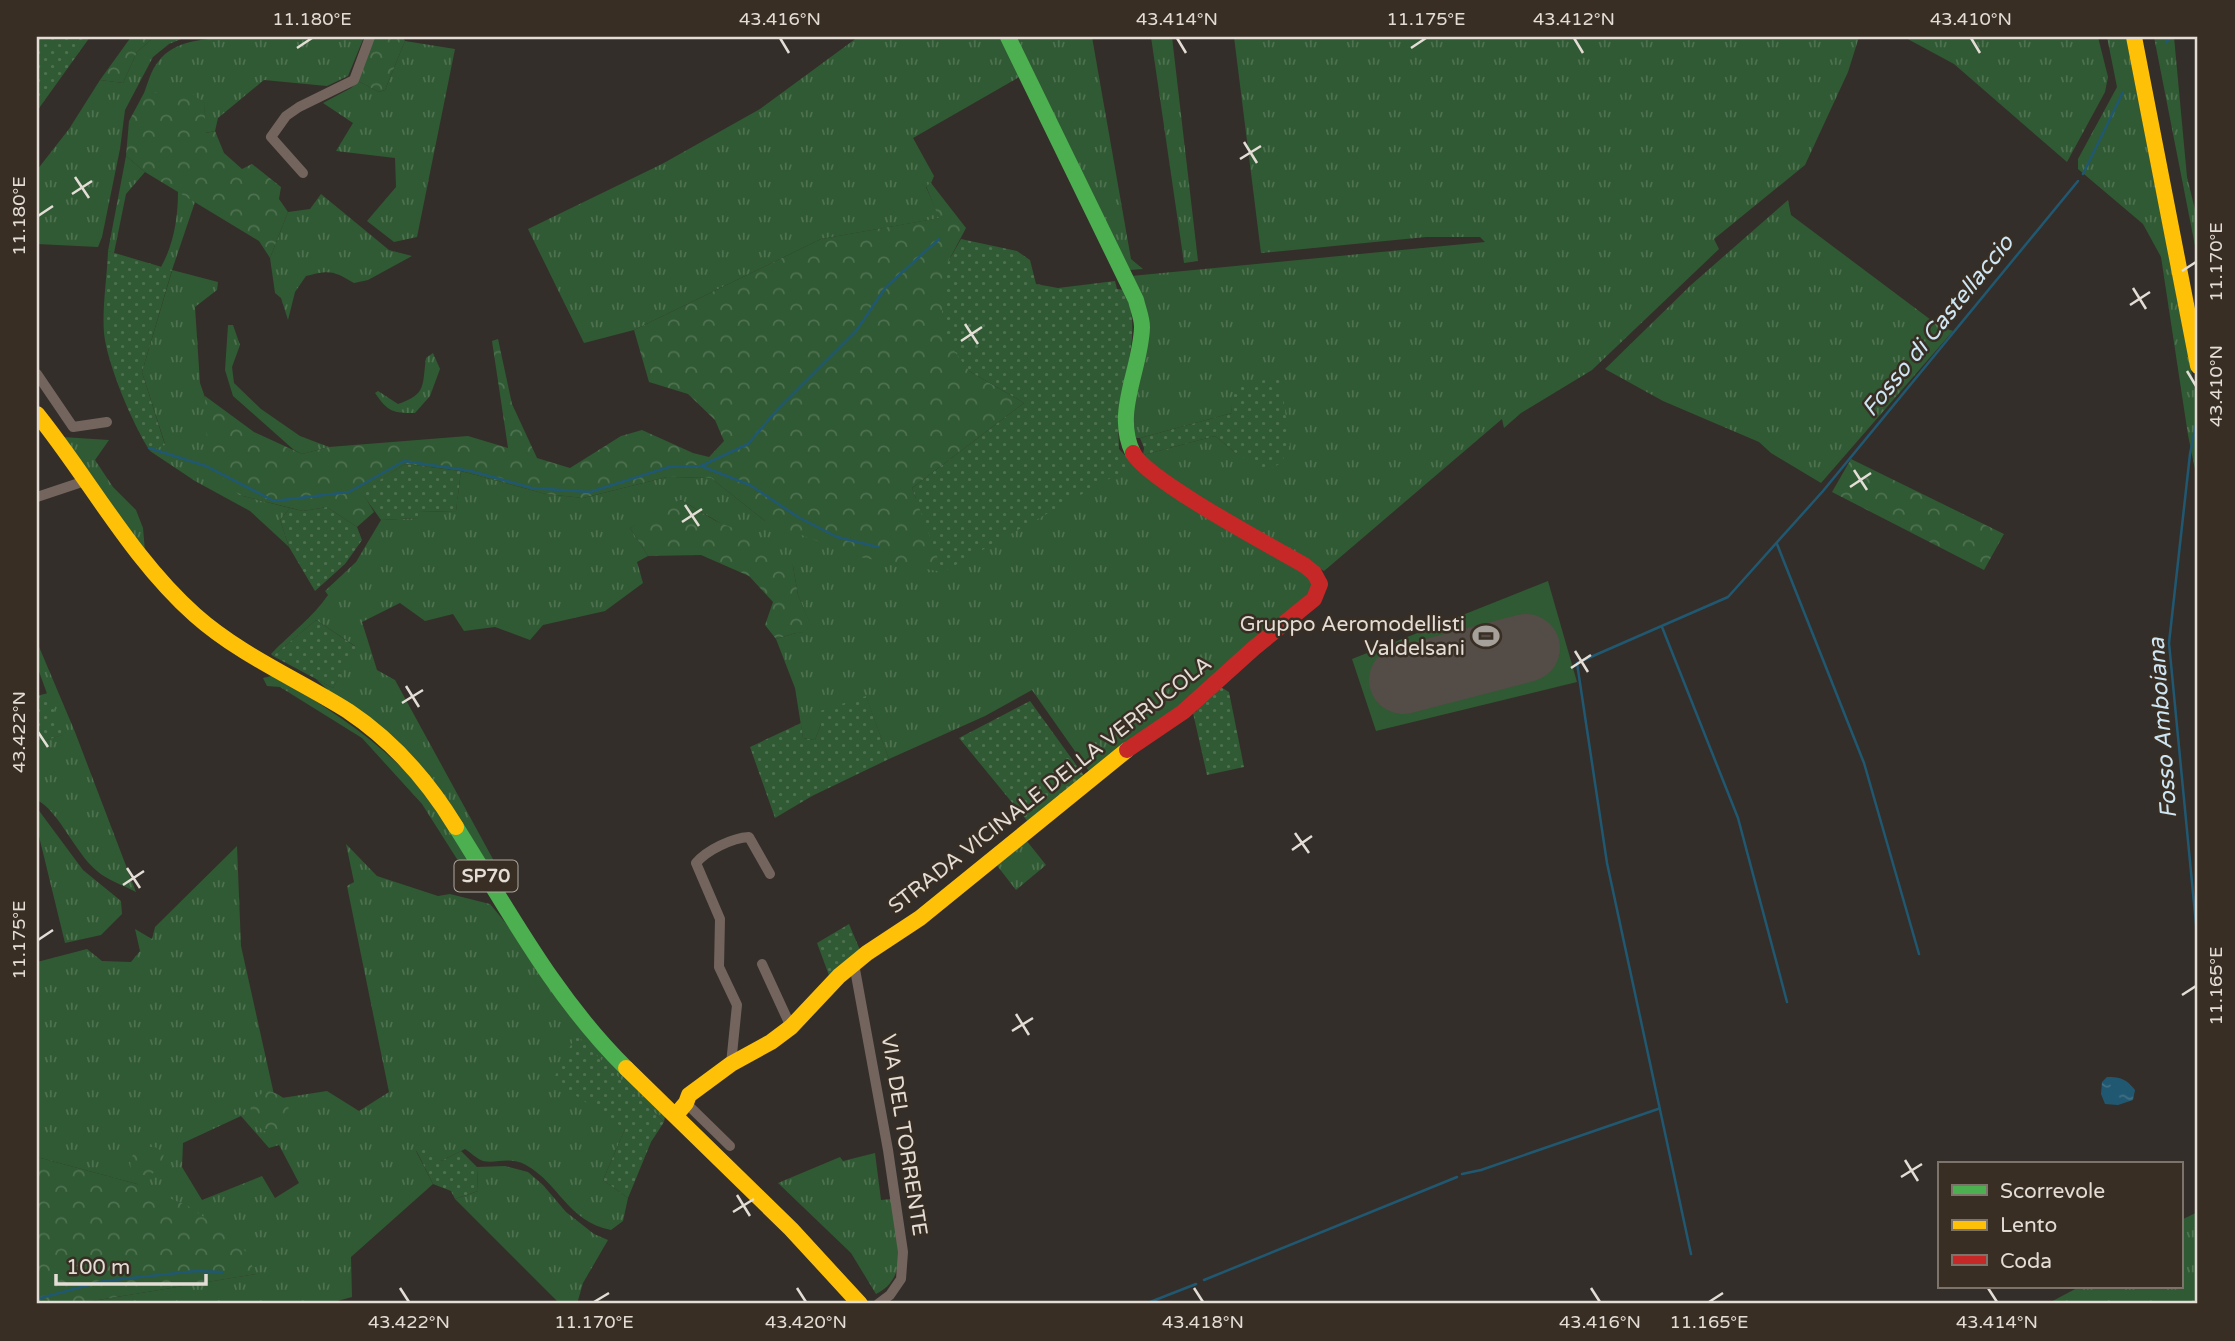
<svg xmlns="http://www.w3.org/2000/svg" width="2235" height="1341" font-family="'Varela Round',sans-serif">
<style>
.grass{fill:url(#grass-tufts);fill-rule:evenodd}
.forest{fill:url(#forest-crowns)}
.park{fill:url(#park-dots)}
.pitch{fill:#305a33}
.water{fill:url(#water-ripples)}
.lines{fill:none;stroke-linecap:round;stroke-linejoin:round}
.stream{stroke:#215871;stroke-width:2.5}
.runway{stroke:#544c46;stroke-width:68}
.street{stroke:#74645e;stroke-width:10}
.fast{stroke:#4caf50;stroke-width:16}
.slow{stroke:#ffc107;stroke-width:16}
.jam{stroke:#c62828;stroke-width:16}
.ticks{fill:none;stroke:#e3ddd6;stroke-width:2.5}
.labels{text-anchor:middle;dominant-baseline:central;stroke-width:5;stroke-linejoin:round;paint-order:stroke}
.shield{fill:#382e24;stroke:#b0a8a1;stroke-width:2}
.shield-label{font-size:19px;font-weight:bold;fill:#e3ddd6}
.poi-label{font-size:21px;fill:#e3ddd6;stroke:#382e24;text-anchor:end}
.street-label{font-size:21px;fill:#e3ddd6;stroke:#382e24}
.water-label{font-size:23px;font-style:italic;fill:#cee6f4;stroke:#382e24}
.neatline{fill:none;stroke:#e3ddd6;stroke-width:2.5}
.ticks-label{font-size:18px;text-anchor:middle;fill:#e3ddd6}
</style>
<defs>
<pattern id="grass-tufts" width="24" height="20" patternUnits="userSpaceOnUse" patternTransform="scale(1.75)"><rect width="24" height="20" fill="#305a33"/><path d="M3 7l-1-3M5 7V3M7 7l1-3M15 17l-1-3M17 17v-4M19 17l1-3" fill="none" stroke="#4e7150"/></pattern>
<pattern id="forest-crowns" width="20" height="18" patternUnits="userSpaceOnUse" patternTransform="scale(1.75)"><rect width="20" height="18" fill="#305a33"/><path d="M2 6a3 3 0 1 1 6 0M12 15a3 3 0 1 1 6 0" fill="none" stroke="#4e7150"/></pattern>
<pattern id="park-dots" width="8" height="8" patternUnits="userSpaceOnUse" patternTransform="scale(1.75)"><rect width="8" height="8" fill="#305a33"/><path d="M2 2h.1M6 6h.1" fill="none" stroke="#4e7150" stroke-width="1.8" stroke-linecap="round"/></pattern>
<pattern id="water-ripples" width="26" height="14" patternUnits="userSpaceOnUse" patternTransform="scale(1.75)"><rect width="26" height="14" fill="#215871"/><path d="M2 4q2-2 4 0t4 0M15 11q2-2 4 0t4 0" fill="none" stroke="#417084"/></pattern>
</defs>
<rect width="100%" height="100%" fill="#332e29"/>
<path class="grass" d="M154 37H186L169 44 153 57 125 110 120 149 102 237 98 247 37 244V170L69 129 100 80 123 83 137 52Z
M237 37H364L348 76 327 86 264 80 218 118 215 131 205 133 204 103 144 93C148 83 151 70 158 62 175 38 210 39 237 37Z
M858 37H1003L1021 76 913 138 934 176 931 183 926 187 940 218 821 239 634 330 584 343 528 229 662 164 760 109Z
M1013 37H1092L1131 259 1143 269 1130 270 1123 263Z
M1151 37H1172L1198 261 1184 263Z
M1234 37H1859L1848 72 1805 165 1714 239 1719 249 1592 370 1521 413 1504 428 1502 419 1324 571 1161 473 1143 455 1215 436 1237 454 1231 401 1232 413 1140 438H1134L1131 415 1147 335 1131 276 1485 242 1480 237H1426L1261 253Z
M1904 37H2098L2108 77 2105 92 2067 162 1954 64Z
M2107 37H2126L2198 406V484L2188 435 2161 257 2143 224 2078 169V159L2117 87Z
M2154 37H2174L2187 177 2198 222V261Z
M405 41 455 49 417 237 394 242 367 221 396 187 395 158 336 151 353 123 323 103 351 88 358 81 379 92 385 90Z
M126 156 145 172 126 194 114 253 108 251Z
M178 191 195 202 172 270 218 282 217 290 195 307 200 383 239 495 290 508 280 520 289 547 250 511 195 481 150 451 165 444 142 372 172 271 161 267C174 244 178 217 178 191Z
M321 194 389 250 412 256 368 280 354 283C333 270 329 270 306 276L295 292 288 320 281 298 275 293 270 258 288 212 310 209Z
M1788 200 1791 215 1939 326 1953 331 1821 483 1771 453 1759 442 1663 401 1605 369 1691 285Z
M228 325H233L240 345 232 367 234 383 261 409 300 436 329 447 302 454 294 450 233 396 225 370Z
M433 353 440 369 430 396 415 413C393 413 388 412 375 393L378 391 398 404C427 394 422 386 426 358Z
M62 437 109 440 95 460 113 487 136 510 143 528 145 551Z
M1134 465 1312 578 1313 589 1193 697 1091 774 1032 690 985 716 889 759 866 697 821 724 815 740 803 738 795 688 776 639 796 633 813 631 798 595 793 566 681 500 630 528 648 556 637 562 643 583 605 611 543 625 530 640 495 627 464 631 453 614 425 621 400 603 362 622 377 670 395 680 511 892 500 887 451 806 316 679 333 688 355 646 316 620 273 656 271 654C289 635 314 616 328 595L325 591 356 562 381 520 418 518 417 512 456 511 461 471 546 494 583 498 667 477 711 478 765 521Z
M37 642 75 732 136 892C123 885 107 880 97 871 75 853 59 811 37 800V743L62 735 37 666Z
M275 675C334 713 385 743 430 799 451 824 469 862 486 891L476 889 422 804 362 738 280 687 267 686 263 678Z
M37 808 83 870 121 901 122 914 101 935 65 943 37 828Z
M1026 840 1046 865 1016 890 995 863Z
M346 844 377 876 438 896 450 894 490 904 665 1116 664 1122 576 1036 625 1129 603 1180 628 1198 623 1221 611 1230C567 1221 560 1184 526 1165 510 1156 496 1164 483 1161 477 1159 470 1152 465 1149L441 1161 416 1151 433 1184 351 1257 352 1297 326 1304H74L256 1274 137 1184 37 1157V962L87 949 102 961 131 962 140 951 135 929 152 939 155 927 237 846 241 946 275 1099 327 1091 359 1111 389 1092 347 886 354 882ZM241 1116 269 1148 279 1145 299 1183 275 1198 262 1176 202 1200 182 1167 183 1143Z
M875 1153 881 1200 892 1199C897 1230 912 1277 876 1294L851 1253 778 1183 840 1157 843 1161Z
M505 1166 528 1172 543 1185 566 1212 594 1234 608 1240 583 1283 577 1304H560L455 1199 478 1191 477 1167Z
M2198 1212V1284L2195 1304H2047L2079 1287H2181V1220Z"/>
<path class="forest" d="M131 37H154L137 52 123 83 100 80Z
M374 37H403L405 41 385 90 379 92 358 81Z
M144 93H191L204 103 206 133 215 131 224 153 242 169 252 164 281 187 279 199 288 212 270 258 259 241 145 172 126 156 129 121Z
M931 183 966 228 948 262 969 371 1024 403 912 488 943 572 859 557 765 521 711 478 667 477 583 498 546 494 461 471 405 464 362 492 374 512 357 527 327 507 303 511 239 495 208 463 205 396 254 432 302 454 329 447 468 436 508 448 492 341 498 339 512 404 537 458 570 468 621 436 642 430 693 453 709 457 724 441 715 420 688 394 649 382 634 330 821 239 939 218 926 186Z
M1851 459 2004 534 1984 570 1832 492Z
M681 500 716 521 769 543 793 566 798 595 814 632 796 633 776 639 765 625 773 602 749 576 701 555 648 556 630 528 664 505Z
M266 1090C287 1096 291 1103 289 1125 268 1143 251 1126 250 1103Z
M147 1147H155L164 1153 162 1164 150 1176 131 1173 130 1158 137 1151Z
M37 1157 137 1184 188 1206 241 1243 256 1274 74 1304H37Z"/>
<path class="park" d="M37 37H90L37 111Z
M961 239 1017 251 1030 260 1036 284 1058 288 1115 281 1117 289 1125 290C1142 333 1125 366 1119 410 1117 423 1119 436 1119 449L1134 465 943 572 912 488 1024 403 969 371 948 342 942 312 948 262Z
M108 251 172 270 142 372 165 445 150 451C133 425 107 364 104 333 102 307 107 278 108 251Z
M1280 376 1290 445 1281 463 1268 470 1237 454 1215 436 1143 455 1144 448 1140 438 1232 413 1231 401 1236 387Z
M405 464 461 471 456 511 418 512V518L381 520 361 492Z
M327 507 357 527 362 540 345 564 315 591 289 547 280 520 290 508 303 511Z
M316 620 356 647 333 688 273 656Z
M1219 686 1229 692 1244 767 1207 775 1193 713 1197 711 1196 706Z
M48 693 63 735 37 743V696Z
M866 696 889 759 812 796 775 818 750 747 801 723 803 738 815 740 821 724 820 711Z
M1030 701 1085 777 1029 823 959 738Z
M849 924 860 950 830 978 817 943Z
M576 1035 664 1122 651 1142 628 1198 603 1180 625 1129 553 1080Z
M427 1143 441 1161 461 1151 477 1167 478 1191 455 1199 451 1191 433 1184 416 1150Z"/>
<path class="pitch" d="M1548 581 1577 682 1376 731 1352 659Z"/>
<path class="water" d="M2107 1077C2121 1077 2126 1079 2135 1090L2133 1100 2118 1105 2105 1104 2101 1094 2102 1082Z"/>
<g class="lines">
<path class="stream" d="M2166 42 2172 37
M2083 174 2123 92
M2196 425 2190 454 2169 643 2198 945
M149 448 206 466 274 501 349 492 404 461 471 471 532 488 590 492 669 467 701 466 750 485 798 517 837 537 878 547
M701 466 748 444 777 410 856 331 886 287 939 239
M1777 544 1864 763 1919 954
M1662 627 1738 818 1787 1002
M1462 1174 1481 1170 1658 1109
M1691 1254 1607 863 1577 663 1728 597 1823 491 2078 181
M1204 1280 1457 1177
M37 1299 104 1281 196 1271 222 1272
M1145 1304 1196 1284"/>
<path class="runway" d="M1403 680 1526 648"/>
<path class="street" d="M303 173 271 137 286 116 299 107 354 80 370 37
M37 374 73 427 107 422
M37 497 85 481
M762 964 791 1027
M854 964 888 1150 903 1252 901 1279 890 1295 878 1304
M731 1064 737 1005 719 967 720 919 696 863C707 850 732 838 749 837L770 874
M686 1103 730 1146"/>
<path class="fast" d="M1008 37 1136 300C1138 309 1142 318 1142 327 1141 369 1113 413 1133 453
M456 827C509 911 555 998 626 1068"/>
<path class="slow" d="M2134 37 2198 366
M37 414C90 480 131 558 195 615 240 655 297 679 348 711 393 741 428 781 456 827
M626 1068 791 1229 860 1304
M675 1116 686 1103 689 1095 731 1064 771 1042 791 1027 839 976 867 953 920 918 1127 750"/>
<path class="jam" d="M1127 750 1183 712 1254 648 1314 599 1320 584 1314 573 1304 565C1271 546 1147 480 1133 453"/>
</g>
<path class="ticks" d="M780 38 789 53M1177 38 1186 53M1574 38 1583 53M1971 38 1980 53M297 48 312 38M1411 48 1426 38M1244 142 1257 163M1240 159 1261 146M75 177 89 198M72 194 92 181M38 216 53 206M2182 271 2196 262M2133 288 2146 309M2130 305 2150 292M965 324 978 344M961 341 982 327M2187 371 2196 386M1854 470 1867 490M1850 487 1871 473M685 505 699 526M682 522 702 509M1575 651 1588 672M1571 668 1591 655M406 686 419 707M402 703 423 690M38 732 48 747M1295 833 1309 853M1292 850 1312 836M127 868 140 888M123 885 144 871M38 940 53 930M2182 995 2196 986M1016 1014 1029 1035M1012 1031 1033 1018M1905 1160 1918 1181M1901 1177 1922 1164M737 1195 750 1216M733 1212 754 1199M400 1288 409 1302M797 1288 806 1302M1194 1288 1203 1302M1591 1288 1600 1302M1988 1288 1997 1302M594 1302 609 1293M1709 1302 1723 1293"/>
<defs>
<g id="stadium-bare" transform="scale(2.1)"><path d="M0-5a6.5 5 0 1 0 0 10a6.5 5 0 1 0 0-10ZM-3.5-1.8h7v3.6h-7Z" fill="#a5a099" stroke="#382e24" stroke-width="2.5" paint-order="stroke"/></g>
</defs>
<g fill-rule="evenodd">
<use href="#stadium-bare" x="1486" y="636"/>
</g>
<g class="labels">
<rect class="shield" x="454.5" y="860.5" width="63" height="31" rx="5"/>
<g class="shield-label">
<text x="486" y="876">SP70</text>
</g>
<g class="poi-label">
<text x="1465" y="624">Gruppo Aeromodellisti<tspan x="1465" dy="24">Valdelsani</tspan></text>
</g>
<g class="street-label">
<text transform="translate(1050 785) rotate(-38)">STRADA VICINALE DELLA VERRUCOLA</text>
<text transform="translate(904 1135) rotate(81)">VIA DEL TORRENTE</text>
</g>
<g class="water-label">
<text transform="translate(1938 326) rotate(-51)">Fosso di Castellaccio</text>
<text transform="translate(2163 728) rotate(-94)">Fosso Amboiana</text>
</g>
</g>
<rect width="2235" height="1341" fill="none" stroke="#382e24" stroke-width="77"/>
<rect x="1938" y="1162" width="245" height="126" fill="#382e24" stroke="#7c746b" stroke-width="2"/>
<rect x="1952" y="1185" width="35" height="10" fill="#4caf50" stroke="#7c746b" stroke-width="2"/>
<text x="2000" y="1198" font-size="21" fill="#e3ddd6">Scorrevole</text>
<rect x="1952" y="1220" width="35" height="10" fill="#ffc107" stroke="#7c746b" stroke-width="2"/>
<text x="2000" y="1232" font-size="21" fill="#e3ddd6">Lento</text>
<rect x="1952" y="1255" width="35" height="10" fill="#c62828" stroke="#7c746b" stroke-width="2"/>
<text x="2000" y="1268" font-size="21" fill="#e3ddd6">Coda</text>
<path d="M56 1274v10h150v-10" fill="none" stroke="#e3ddd6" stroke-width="3.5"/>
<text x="66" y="1274" font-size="21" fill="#e3ddd6" stroke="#382e24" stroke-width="5" paint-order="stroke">100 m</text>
<rect x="38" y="38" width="2158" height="1264" class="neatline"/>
<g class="ticks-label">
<text x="312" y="25">11.180°E</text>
<text x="780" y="25">43.416°N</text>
<text x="1177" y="25">43.414°N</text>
<text x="1426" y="25">11.175°E</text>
<text x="1574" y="25">43.412°N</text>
<text x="1971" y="25">43.410°N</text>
<text transform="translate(19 216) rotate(-90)" y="6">11.180°E</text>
<text transform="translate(2216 262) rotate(-90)" y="6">11.170°E</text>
<text transform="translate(2216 386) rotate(-90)" y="6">43.410°N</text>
<text transform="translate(19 732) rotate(-90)" y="6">43.422°N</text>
<text transform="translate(19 940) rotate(-90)" y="6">11.175°E</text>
<text transform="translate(2216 986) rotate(-90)" y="6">11.165°E</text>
<text x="409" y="1328">43.422°N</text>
<text x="594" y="1328">11.170°E</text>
<text x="806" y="1328">43.420°N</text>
<text x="1203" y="1328">43.418°N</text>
<text x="1600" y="1328">43.416°N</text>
<text x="1709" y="1328">11.165°E</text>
<text x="1997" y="1328">43.414°N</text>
</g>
</svg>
